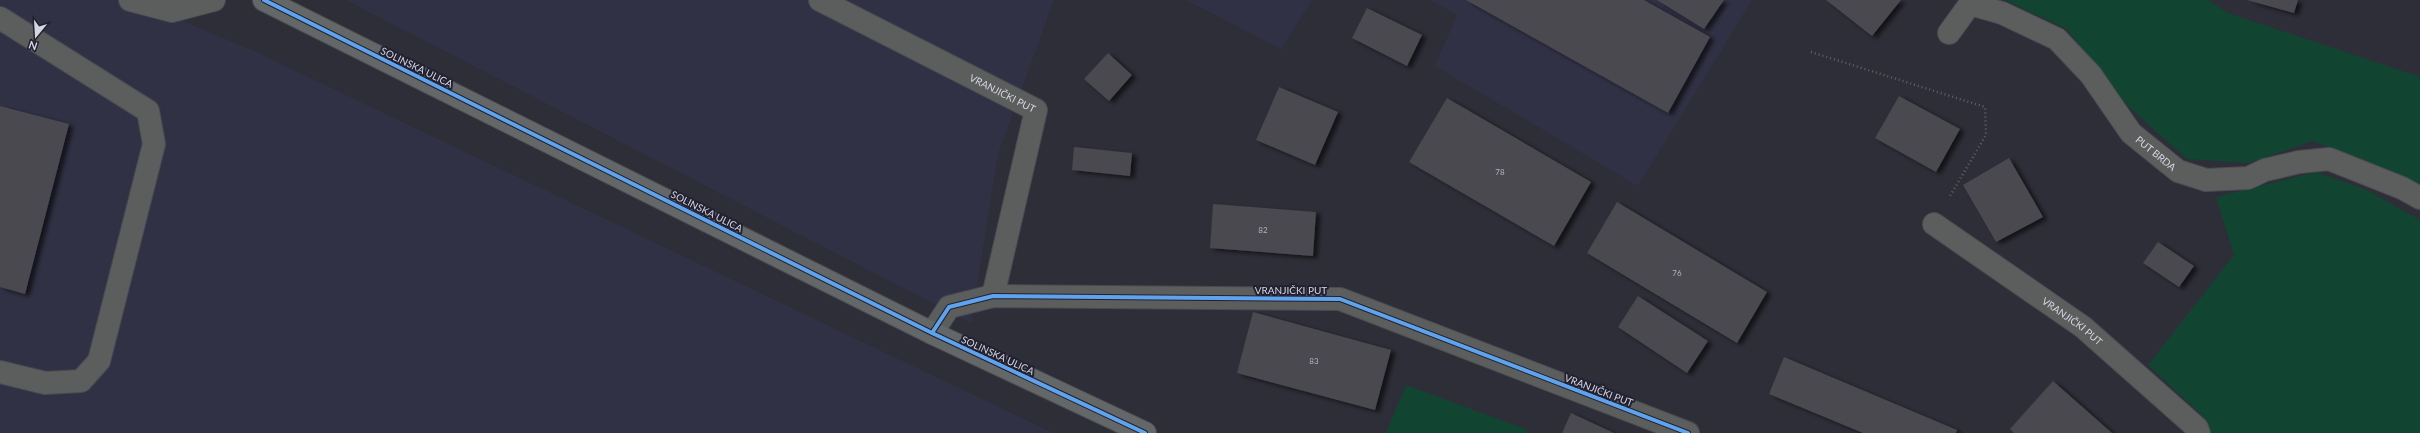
<svg xmlns="http://www.w3.org/2000/svg" width="2420" height="433" font-family="Lato,sans-serif">
<style>
.built{fill:#313145}
.green{fill:#124432}
.building{fill:#484850;filter:url(#shadow)}
.lines{fill:none;stroke-linecap:round;stroke-linejoin:round}
.lane-casing{stroke:#4a4a52;stroke-width:24}
.street-casing{stroke:#4a4a52;stroke-width:24}
.primary-casing{stroke:#4a4a52;stroke-width:24}
.path{stroke:#606163;stroke-width:2.5;stroke-dasharray:1 3;stroke-linecap:butt}
.lane{stroke:#5b5e5d;stroke-width:22}
.street{stroke:#5b5e5d;stroke-width:22}
.primary{stroke:#646768;stroke-width:22}
.cycleway-casing{stroke:#212131;stroke-width:6}
.cycleway{stroke:#60a3ed;stroke-width:4}
.labels{text-anchor:middle;dominant-baseline:central;stroke-width:4;stroke-linejoin:round;paint-order:stroke}
.number-label{font-size:8px;fill:#b2b2bd}
.street-label{font-size:10px;fill:#d5d6e1;stroke:#212131}
</style>
<defs>
<filter id="shadow"><feDropShadow dx="4.5" dy="2.5" stdDeviation="2" flood-color="#0009"/></filter>
</defs>
<rect width="100%" height="100%" fill="#2e2e38"/>
<path class="built" d="M0 0H133L256 52 1053 433H0Z
M346 0H1054L998 154 971 323Z
M1186 0H1312L1281 49Z
M1430 0H1752L1638 186 1435 66 1457 15Z"/>
<path class="green" d="M2005 0H2208L2228 13 2420 77V184L2313 141 2249 163 2187 159 2128 106 2067 29Z
M2316 172 2367 190 2420 220V433H2210L2202 415 2148 365 2234 255 2216 197Z
M1406 385 1528 430 1526 433H1386Z"/>
<path class="building" d="M1466 0H1644L1710 37 1668 113Z
M1657 0H1724L1704 29Z
M1826 0H1901L1872 36Z
M2247 0H2298L2294 13Z
M1367 8 1422 35 1407 66 1352 38Z
M1108 53 1132 75 1109 101 1084 79Z
M1279 87 1338 112 1315 165 1256 140Z
M1899 96 1960 129 1936 172 1875 138Z
M1447 98 1591 182 1554 246 1409 162Z
M0 106 69 124 25 294 0 287Z
M1074 147 1132 153 1130 176 1072 170Z
M2009 158 2043 217 1996 242 1963 185Z
M1617 202 1767 292 1737 343 1587 253Z
M1213 204 1316 212 1313 256 1210 248Z
M2158 242 2194 266 2179 287 2143 263Z
M1638 296 1708 341 1687 373 1618 327Z
M1253 312 1391 350 1375 410 1237 373Z
M1784 357 1957 430 1956 433H1863L1769 394Z
M2053 381 2112 433H2014L2010 429Z
M1571 413 1614 433H1562Z"/>
<g class="lines">
<g class="lane-casing">
<g id="lane">
<path d="M130 0 172 11 214 0"/>
<path id="s1" d="M820 0 1036 110 993 296"/>
<path d="M0 18 148 111 154 144 99 361 81 381 45 383 0 372"/>
<path id="s2" d="M1949 33 1970 4 2002 13 2057 39 2091 75 2131 133 2178 171 2206 180 2248 178 2265 170 2299 162 2329 159 2402 188 2420 198"/>
<path id="s3" d="M1934 224 2083 327 2197 428 2199 433"/>
</g>
</g>
<g class="street-casing">
<path id="street" d="M932 333 949 307 993 296 1340 299 1688 433"/>
</g>
<g class="primary-casing">
<path id="primary" d="M264 0 932 333 1145 433"/>
</g>
<path class="path" d="M1811 52 1985 107 1986 135 1950 196"/>
<use href="#lane" class="lane"/>
<use href="#street" class="street"/>
<use href="#primary" class="primary"/>
<g class="cycleway-casing">
<path id="cycleway" d="M264 0 932 333 1145 433
M932 333 949 307 993 296 1340 299 1688 433"/>
</g>
<use href="#cycleway" class="cycleway"/>
</g>
<g class="labels">
<g class="number-label">
<text x="1500" y="172">78</text>
<text x="1263" y="230">82</text>
<text x="1677" y="273">76</text>
<text x="1314" y="361">83</text>
</g>
<g class="street-label">
<text transform="translate(417 67) rotate(26)">SOLINSKA ULICA</text>
<text stroke="none"><textPath href="#s1" startOffset="205">VRANJIČKI PUT</textPath></text>
<text stroke="none"><textPath href="#s2" startOffset="282">PUT BRDA</textPath></text>
<text transform="translate(707 211) rotate(27)">SOLINSKA ULICA</text>
<text x="1291" y="290">VRANJIČKI PUT</text>
<text stroke="none"><textPath href="#s3" startOffset="169">VRANJIČKI PUT</textPath></text>
<text transform="translate(998 355) rotate(25)">SOLINSKA ULICA</text>
<text transform="translate(1599 390) rotate(21)">VRANJIČKI PUT</text>
</g>
</g>
<g transform="translate(36 36) rotate(198)" stroke="#212131" stroke-width="3" paint-order="stroke">
<path d="M0-3L7 15L0 10L-7 15Z" fill="#d5d6e1"/>
<text y="-6" font-size="11" font-weight="bold" text-anchor="middle" fill="#d5d6e1">N</text>
</g>
</svg>
